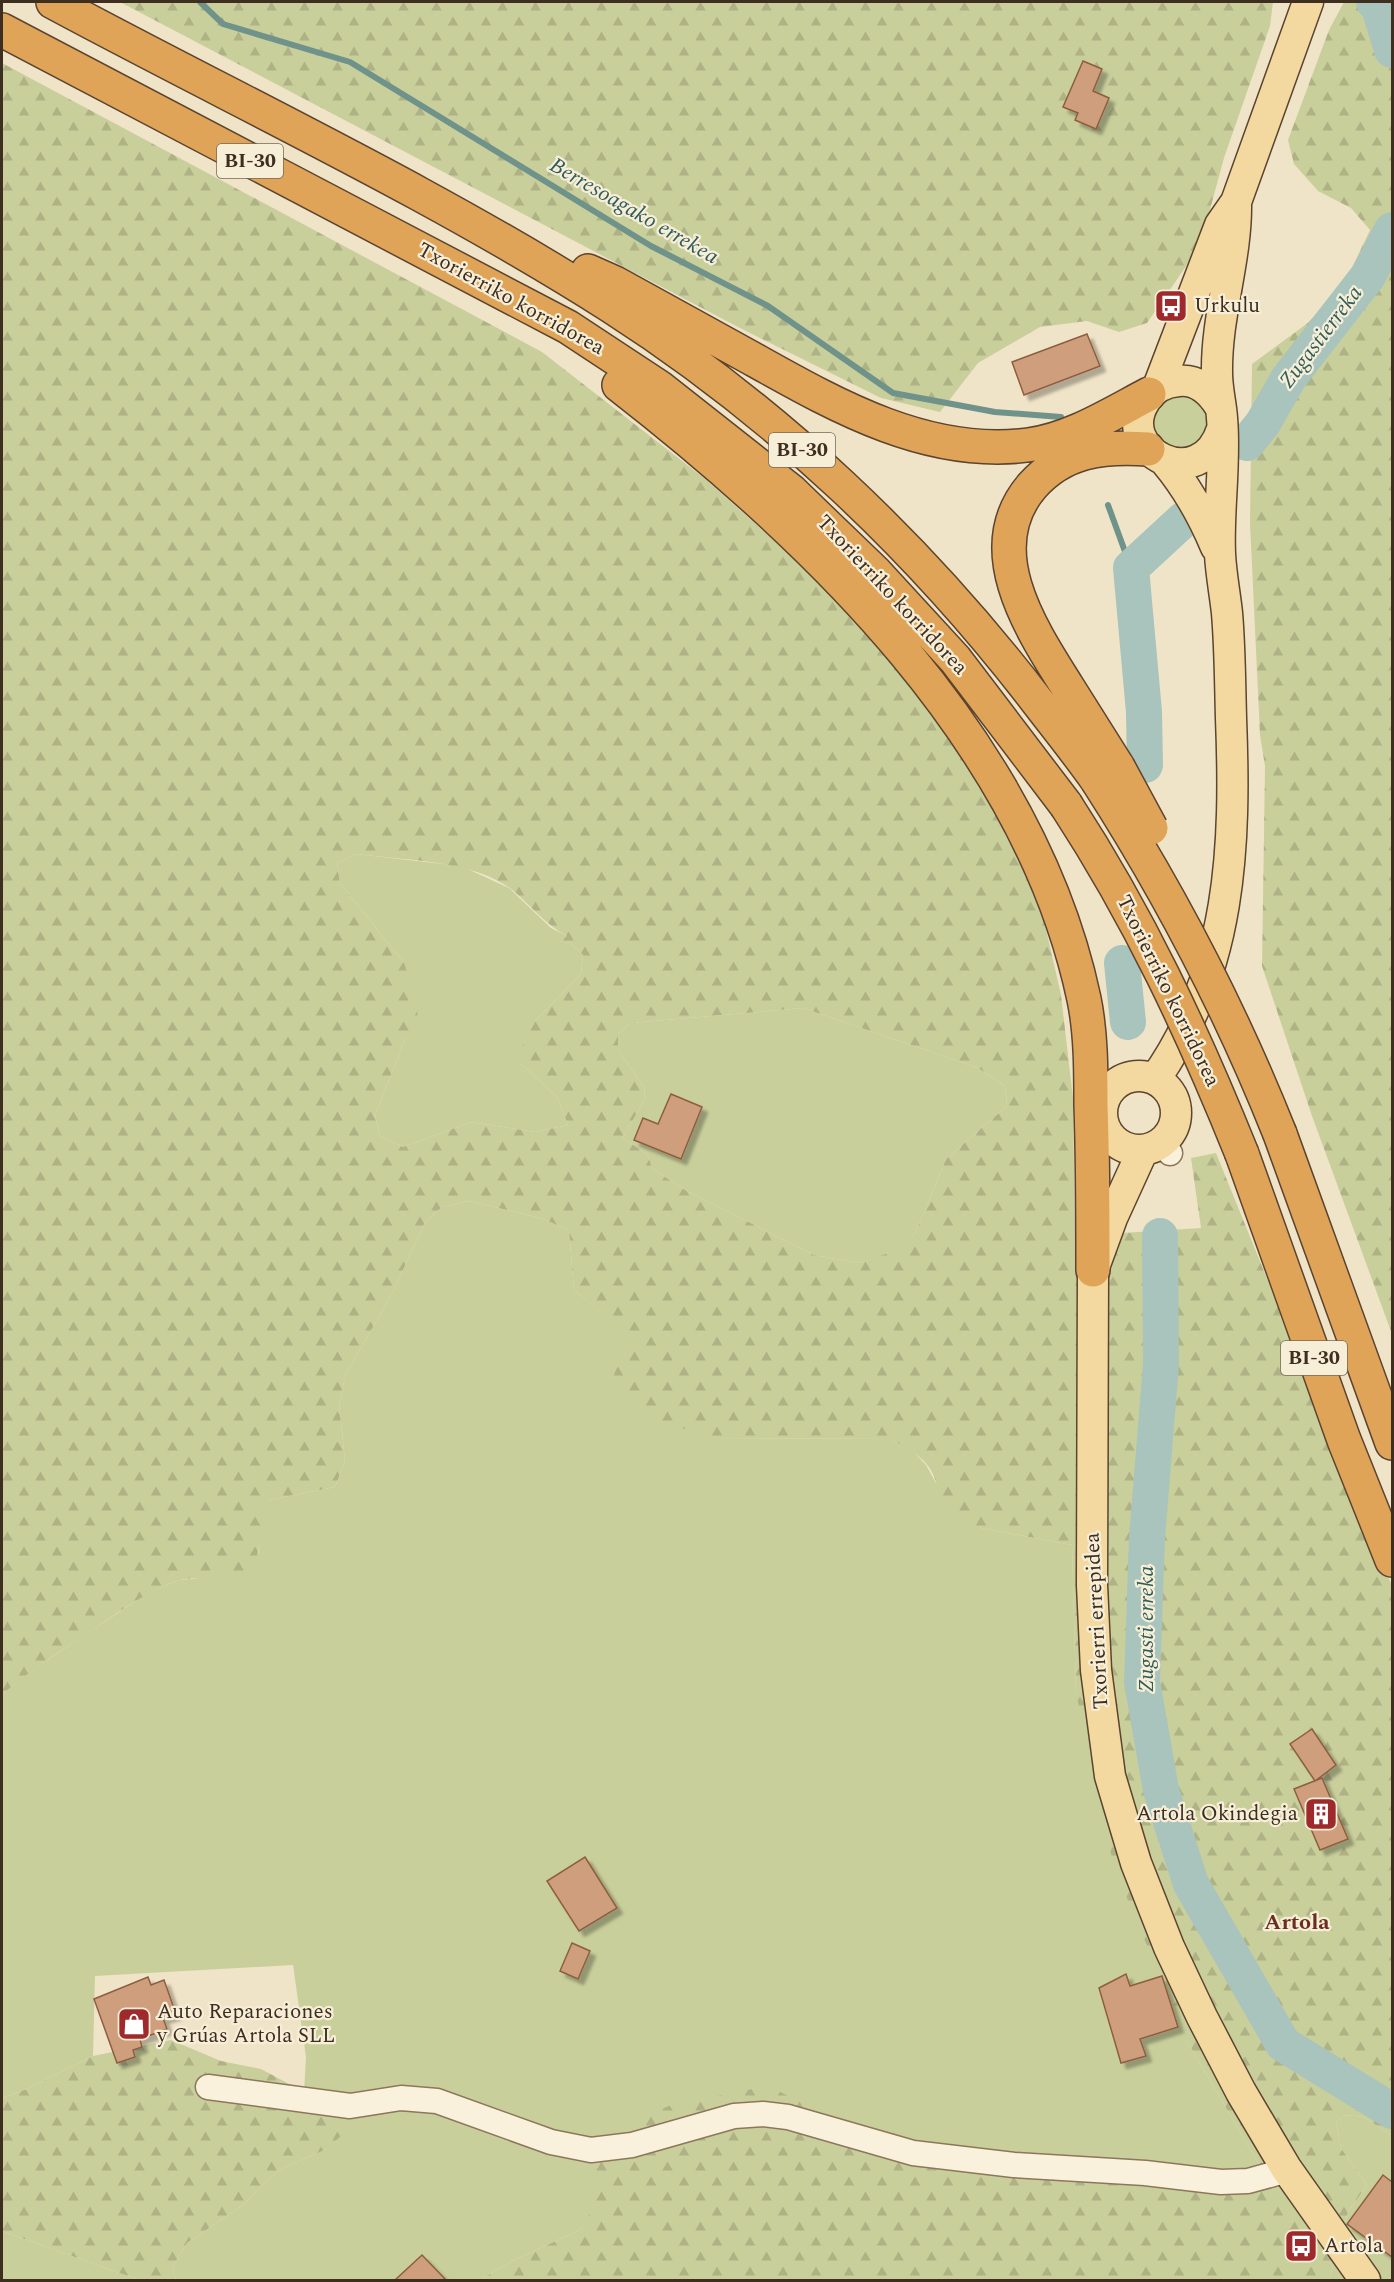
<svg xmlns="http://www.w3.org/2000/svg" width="1394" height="2282" font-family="Spectral,serif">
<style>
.green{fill:#c9cf9b}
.forest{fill:url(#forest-firs);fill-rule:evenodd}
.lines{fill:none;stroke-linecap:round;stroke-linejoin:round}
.stream{stroke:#6f938a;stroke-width:6}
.river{stroke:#a9c4bc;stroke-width:36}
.building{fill:#cf9f7d;stroke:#8d5f41;stroke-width:1.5;filter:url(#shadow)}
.minor-casing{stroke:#8d765c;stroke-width:27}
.major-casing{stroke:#5b4430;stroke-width:33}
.highway-casing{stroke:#5b4430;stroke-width:36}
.minor{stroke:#faf1dc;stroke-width:24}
.major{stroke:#f3d9a0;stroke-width:30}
.highway{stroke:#e0a458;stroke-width:33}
.highway-bridge-casing{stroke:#5b4430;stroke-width:36;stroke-linecap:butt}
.highway-bridge{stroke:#e0a458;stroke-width:33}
.labels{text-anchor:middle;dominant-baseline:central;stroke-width:4.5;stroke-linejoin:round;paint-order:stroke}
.shield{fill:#f7eed8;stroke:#756857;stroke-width:1.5}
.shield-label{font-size:20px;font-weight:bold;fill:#3d2e20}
.street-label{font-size:21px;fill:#3d2e20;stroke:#f7eed8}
.poi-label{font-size:21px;fill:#3d2e20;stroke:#f7eed8;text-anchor:start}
.water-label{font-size:22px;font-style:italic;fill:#2f5d5a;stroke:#f7eed8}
.neighbourhood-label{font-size:22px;font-weight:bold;fill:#6b2e1e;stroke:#f7eed8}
</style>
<defs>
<pattern id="forest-firs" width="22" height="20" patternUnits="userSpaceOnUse" patternTransform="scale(1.5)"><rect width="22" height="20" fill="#c9cf9b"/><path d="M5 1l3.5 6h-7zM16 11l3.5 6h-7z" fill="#aeb285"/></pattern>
<filter id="shadow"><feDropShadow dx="5.5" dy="5.5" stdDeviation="1.5" flood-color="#0004"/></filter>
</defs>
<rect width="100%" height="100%" fill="#f0e4c8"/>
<path class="green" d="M1172 394 1197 397 1210 418 1202 443 1178 452 1153 434V410Z
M356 854 461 866 509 888 551 928 567 936 560 941 570 943 583 955 581 974 535 1021 521 1064 557 1097 568 1125 535 1132 471 1122 403 1147 380 1136 375 1115 406 1037 404 963 340 883 337 863Z
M803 1008 978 1068 1005 1086 1007 1106 946 1159 916 1232 903 1249 859 1263 814 1255 685 1190 653 1169 647 1154 623 1138 645 1098 644 1087 618 1050V1034L631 1023Z
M469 1201 544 1219 569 1231 574 1290 628 1334 613 1378 709 1438 890 1439 910 1448 926 1465 936 1483 981 1528 1072 1545 1076 1693 1188 2043 1260 2166 1240 2174 592 2168V2211L580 2230 512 2261 480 2280H176L172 2268 187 2243 243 2205 279 2170 327 2149 304 2092 306 2057 293 1965 95 1976 93 2056 27 2089 2 2098V1695L25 1675 146 1594 178 1580 232 1575 259 1553 261 1512 269 1500 335 1487 345 1461 339 1403 346 1374 393 1292 425 1222 442 1207Z
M1345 2115 1364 2117 1392 2136V2280H1329L1348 2212 1367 2185 1341 2148 1336 2122Z
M2 2231 139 2280H2Z"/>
<path class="forest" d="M120 2H1273L1270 26 1224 158 1200 246 1147 323 1119 332 1087 321 1040 327 978 363 940 412 881 398 738 327Z
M1344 2H1392V1334L1312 1116 1262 966 1265 766 1260 735 1250 523 1252 364 1309 322 1348 276 1370 230 1351 208 1318 191 1294 164 1288 140 1329 30Z
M2 63 542 352 704 478 807 570 895 663 960 749 1010 834 1043 916 1061 995 1073 1098 1075 1236 1201 1228 1191 1158 1216 1153 1392 1586V2136L1364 2117 1345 2115 1336 2122 1341 2148 1367 2185 1348 2212 1329 2280H480L512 2261 580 2230 592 2210V2168L599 2145 630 2123 671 2105 768 2086 858 2130 930 2148 1240 2174 1260 2166 1188 2043 1114 1867 1076 1693 1072 1545 981 1528 933 1502C934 1496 937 1488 936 1482 931 1461 909 1448 890 1439L709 1438 639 1412 622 1397 613 1378 627 1334 574 1290 569 1231 544 1219 469 1201 442 1207 425 1222 393 1292 346 1374 339 1403 345 1461 335 1487 269 1500C256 1522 266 1546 252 1565 236 1585 195 1573 173 1582 141 1595 115 1614 87 1634 57 1653 28 1672 2 1695ZM356 854C402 860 473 860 511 889 531 905 544 924 567 936L559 941 570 943 583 955 581 974 535 1021 520 1051 521 1064 557 1097 568 1125 535 1132 471 1122 403 1147 380 1136 375 1115 406 1037 418 1030 417 1001 404 963 340 883 337 863ZM803 1008 978 1068 1005 1086 1007 1106 946 1159 916 1232 903 1248 859 1263 814 1255 685 1190 653 1169 647 1154 623 1138 645 1098 644 1087 618 1050V1034L631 1023Z
M171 2040 221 2061 261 2069 304 2092 322 2105 344 2133 327 2149 279 2170 243 2205 187 2243 172 2268 176 2280H139L2 2231V2098L27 2089 93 2056Z"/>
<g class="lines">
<path class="stream" d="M200 2 223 24 350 62 651 246 768 306 893 393 995 412 1061 417
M1108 505 1131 568"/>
<path class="river" d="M1374 2 1379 7 1392 50
M1247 443 1263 423 1288 379 1368 276 1392 230
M1145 765 1144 712 1131 568 1183 520
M1122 963 1128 1022
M1160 1236 1161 1364 1147 1538 1142 1682 1161 1790 1191 1884 1283 2044 1392 2111"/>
</g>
<path class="building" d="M1083 61 1102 69 1093 91 1109 98 1096 129 1075 120 1078 113 1063 107Z
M1087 334 1100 366 1024 395 1012 362Z
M671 1094 702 1107 681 1159 634 1140 643 1118 658 1124Z
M1312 1729 1336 1765 1315 1781 1290 1744Z
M1322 1778 1348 1839 1320 1850 1294 1789Z
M585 1857 617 1908 579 1931 547 1881Z
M572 1943 590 1951 578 1979 560 1971Z
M1126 1974 1130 1986 1162 1976 1178 2027 1140 2039 1146 2056 1121 2063 1099 1988Z
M148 1977 151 1985 164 1980 176 2014 163 2018 167 2029 140 2039 142 2047 133 2050 135 2057 117 2063 94 1999Z
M1383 2175 1392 2182V2257L1347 2224Z
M422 2255 446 2280H395Z"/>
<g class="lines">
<g class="minor-casing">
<path id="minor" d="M1162 1142 1170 1153
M208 2087 350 2106 401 2098 437 2101 551 2142 591 2150 632 2145 734 2116 763 2114 788 2117 913 2153 1014 2165 1145 2173 1221 2182 1248 2181 1288 2170"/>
</g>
<g class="major-casing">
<path id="major" d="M1158 387 1220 225 1236 202 1308 2
M1219 405C1210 391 1197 379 1179 381 1164 382 1152 389 1145 401 1113 451 1200 497 1222 429
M1165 461C1187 487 1203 516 1216 547
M1102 1113a37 37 0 1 1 74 0a37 37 0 1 1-74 0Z
M1155 1079C1232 970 1236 845 1231 718 1230 683 1230 648 1227 613 1225 594 1221 574 1220 554 1218 509 1226 463 1222 418 1221 403 1217 389 1217 373 1216 315 1237 260 1236 202
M1143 1150 1112 1218 1093 1270 1092 1585 1096 1670 1110 1776 1136 1863 1169 1947 1202 2017 1241 2092 1286 2168 1365 2280"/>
</g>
<g class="highway-casing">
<path id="highway" d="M53 2C239 102 432 192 611 306 775 411 919 547 1037 701 1057 727 1078 753 1097 780
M2 30 568 327 659 387 791 491 875 572 955 659 1066 805
M588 271 615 283C660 308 705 333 751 358 835 405 927 458 1028 445 1070 440 1111 414 1149 394
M619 385C817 539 1030 743 1084 999 1091 1033 1091 1070 1091 1105 1093 1160 1093 1215 1093 1270
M1118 767C1101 740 1084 713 1067 686 1031 629 978 549 1032 486 1064 450 1103 446 1148 449
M1280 1134 1392 1443
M1242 1154 1344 1440 1392 1560"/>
</g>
<use href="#minor" class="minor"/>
<use href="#major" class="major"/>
<use href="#highway" class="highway"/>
<g class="highway-bridge-casing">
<path id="highway-bridge" d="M1118 767 1151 828
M1097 780C1169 892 1231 1011 1280 1134
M1066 805C1139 917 1192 1030 1242 1154"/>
</g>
<use href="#highway-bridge" class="highway-bridge"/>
</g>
<defs>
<g id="bus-square" transform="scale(1.725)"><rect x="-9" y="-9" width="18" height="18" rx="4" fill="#9e2a2b" stroke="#f7eed8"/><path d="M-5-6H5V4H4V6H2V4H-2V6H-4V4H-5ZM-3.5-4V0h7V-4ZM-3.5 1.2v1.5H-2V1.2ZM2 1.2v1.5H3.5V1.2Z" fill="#fff"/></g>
<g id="building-square" transform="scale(1.725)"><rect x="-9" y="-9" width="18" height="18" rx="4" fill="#9e2a2b" stroke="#f7eed8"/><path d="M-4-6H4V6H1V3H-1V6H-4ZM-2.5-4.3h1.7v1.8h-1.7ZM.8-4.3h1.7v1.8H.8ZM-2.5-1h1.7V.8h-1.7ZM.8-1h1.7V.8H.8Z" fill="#fff"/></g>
<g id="shop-square" transform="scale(1.725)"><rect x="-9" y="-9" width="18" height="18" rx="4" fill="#9e2a2b" stroke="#f7eed8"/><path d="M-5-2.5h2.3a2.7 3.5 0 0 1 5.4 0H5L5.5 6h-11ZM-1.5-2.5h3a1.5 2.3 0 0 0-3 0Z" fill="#fff"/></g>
</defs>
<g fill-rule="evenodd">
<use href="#bus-square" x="1171" y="306"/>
<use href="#building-square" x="1321" y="1814"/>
<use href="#shop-square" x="134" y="2024"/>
<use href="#bus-square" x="1301" y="2246"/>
</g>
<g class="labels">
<g class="shield">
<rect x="217" y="144" width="66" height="34" rx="4.5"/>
<rect x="769" y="433" width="66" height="34" rx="4.5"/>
<rect x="1281" y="1341" width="66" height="34" rx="4.5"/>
</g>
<g class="shield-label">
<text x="250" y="161">BI-30</text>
<text x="802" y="450">BI-30</text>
<text x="1314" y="1358">BI-30</text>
</g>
<g class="street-label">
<text transform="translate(511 299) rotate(29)">Txorierriko korridorea</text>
<text transform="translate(892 595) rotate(47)">Txorierriko korridorea</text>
<text transform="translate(1168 991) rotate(64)">Txorierriko korridorea</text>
<text transform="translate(1097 1621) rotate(-93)">Txorierri errepidea</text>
</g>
<g class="poi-label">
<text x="1194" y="306">Urkulu</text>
<text x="1298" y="1814" text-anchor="end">Artola Okindegia</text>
<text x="157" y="2012">Auto Reparaciones<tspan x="157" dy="24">y Grúas Artola SLL</tspan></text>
<text x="1324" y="2246">Artola</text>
</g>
<g class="water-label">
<text transform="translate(634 211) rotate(30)">Berresoagako errekea</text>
<text transform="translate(1321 337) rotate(-53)">Zugastierreka</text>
<text transform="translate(1146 1629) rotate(-90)">Zugasti erreka</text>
</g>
<g class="neighbourhood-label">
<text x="1297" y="1922">Artola</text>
</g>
</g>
<rect width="1394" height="2282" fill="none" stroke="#3d2e20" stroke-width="6"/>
</svg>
